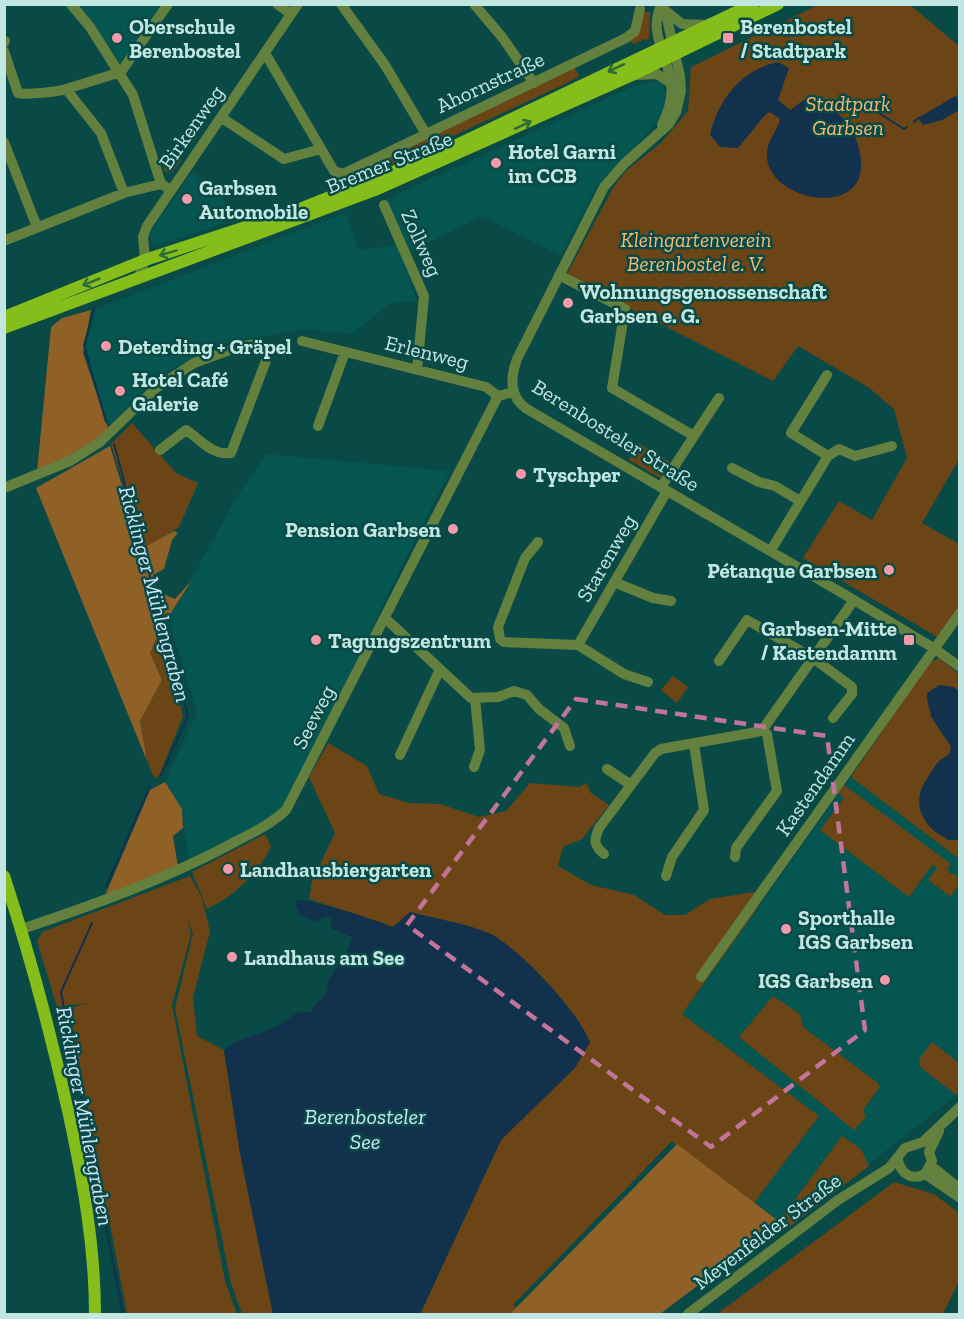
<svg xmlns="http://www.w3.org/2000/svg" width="964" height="1319" font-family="'Zilla Slab',serif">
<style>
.built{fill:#055550}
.green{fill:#6b4515}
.forest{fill:#8f6127}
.water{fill:#11314d}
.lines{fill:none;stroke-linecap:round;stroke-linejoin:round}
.stream{stroke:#11314d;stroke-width:2}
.minor{stroke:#64803e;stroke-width:10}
.major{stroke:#85bd1b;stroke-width:12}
.oneway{stroke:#2f6c39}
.marked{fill:none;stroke:#c27598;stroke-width:4.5;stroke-dasharray:12 8;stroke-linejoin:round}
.poi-dot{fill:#f39aaa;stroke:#0a4a46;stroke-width:2}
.labels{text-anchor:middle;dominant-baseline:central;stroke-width:5;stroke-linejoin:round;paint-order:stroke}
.poi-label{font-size:21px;font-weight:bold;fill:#c2e6e2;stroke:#0a4a46;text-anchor:start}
.street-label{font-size:21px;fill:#c2e6e2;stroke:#0a4a46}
.park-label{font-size:21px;font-style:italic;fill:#f8ba74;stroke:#0a4a46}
.water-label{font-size:22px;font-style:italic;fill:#cee4f9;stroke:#0a4a46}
</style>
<rect width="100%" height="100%" fill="#0a4a46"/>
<path class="built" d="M62 5H173L121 81 86 30Z
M662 80 666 98 662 114 641 141 595 189 561 256 482 216 410 251 386 199 639 84Z
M192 172 222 194 230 221 155 246 150 238 152 230Z
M345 213 359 250 398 245 417 301 390 303 352 334 305 330 229 341 194 357 156 378 110 425 93 388 86 347 96 309Z
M266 454 450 471 392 585 339 699 281 808 262 824 189 862 182 809 165 782 197 713 169 619 235 500Z
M851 777 959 859V1093L788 1228 620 1101Z"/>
<path class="green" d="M818 5H910L959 46V459L922 523 959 544V609L939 638 803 558 839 501 872 520 907 458 894 409 868 387 798 346 773 381 566 276 614 186 627 170 661 143 688 111 691 67Z
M642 12H650L649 39 642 40V37L641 41 634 44 629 40Z
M574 67 579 76 567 83 386 167 381 159Z
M171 151 182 159 172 173 165 172 161 158Z
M132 423 176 473 198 483 179 527 144 549 111 444Z
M639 443 670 462 660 478 629 460Z
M160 630 183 716 160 774 155 779 147 761 140 721 162 680 150 653Z
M939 658 959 674V691L953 687 930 715 951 746 950 753 920 791V811L947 840H959V859L851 777 929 663Z
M673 676 688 687 677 703 661 690Z
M328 743 367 766 379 794 409 803 440 804 479 817 506 811 530 783 579 787 586 783 591 793 609 805 582 839 563 847 558 866 591 885 634 895 665 915H685L710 899 754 892 759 906 682 1014 819 1116 754 1203 672 1141 513 1305 528 1314H420L501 1140 513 1125 393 927 309 899 312 881 335 833 309 777Z
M844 785 951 864 947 869 951 874H956L959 884 951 897 928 880 937 868 932 865 909 897 820 830 844 798 838 793Z
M265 834 271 846C260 872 233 897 207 909L192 872Z
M190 876 202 898 210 932 193 997 197 1036 224 1050 240 1153 273 1314H242L231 1283 175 1008 193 934 187 917 191 934 172 1005 225 1281 237 1314H127L69 1008 88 1003 57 1007 37 941 42 932Z
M773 996 800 1014 803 1027 878 1083 880 1087 863 1110 866 1117 854 1130 739 1037Z
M932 1042 959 1063V1093L956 1095 920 1067 919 1059Z
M842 1136 861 1149 869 1166 788 1228 779 1221Z
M894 1182 934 1194 959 1213V1281L943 1314H717Z"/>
<path class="forest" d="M91 310 83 353 109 431 74 454 37 472 51 327 62 318Z
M110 446 141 549 174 531 178 533 172 540 164 569 153 575 157 591 175 599 192 580 160 630 150 653 162 680 140 721 147 761 36 488Z
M165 782 182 809 183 828 173 836 178 867 104 898 150 790Z
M677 1144 781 1223 660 1314H510Z"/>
<path class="water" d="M778 62 789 68 778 100 790 110 804 100C810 101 817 101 823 103 836 108 851 126 856 139 887 224 769 205 767 157 766 141 777 132 780 119L770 112 765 115 738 148 720 147 710 135C718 100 741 70 778 62Z
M957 95 959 110 942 120 923 125 918 118Z
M939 685 953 687 959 691V840C935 841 911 813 922 788 924 783 936 764 939 761 943 758 946 757 950 753L951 746C939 729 927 715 927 693Z
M297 899C330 905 361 915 393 927L410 912C436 919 467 923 491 934 520 949 578 1011 590 1042L575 1068 501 1140 420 1314H273L240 1153 224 1050C243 1034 262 1036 281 1024 291 1018 296 1010 310 1012L326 993 329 979 344 957 352 937 332 929 331 918 325 916 315 922 300 915 296 907Z"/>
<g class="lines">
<path class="stream" d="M874 110 904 129 907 127
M914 122 918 118
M94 309 84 345 106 422
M114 444 188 716 161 775
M106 887 150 786
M92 923 61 992 123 1314"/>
<path class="minor" d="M71 4 90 27 133 95 161 184 171 190
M277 4 291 14
M341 4 385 65 426 134
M474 4 502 37 534 83
M662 4C647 31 668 57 671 83 673 97 668 113 662 125
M661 6 665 10 680 76 681 91 676 112 669 124 624 164 604 187 517 359C510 378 509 397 527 409L854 600 935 649 960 667
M665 10 682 24 706 25
M4 43 5 41
M4 51 18 93C27 95 57 92 66 89
M265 53 334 171 343 174 626 38 635 31 640 9
M121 72 66 89 101 133 124 193
M121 72 168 4
M635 75 657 74 671 83
M222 118 284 159 321 149
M4 142 37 227
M384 205 424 296 417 370
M6 240 124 193 161 184
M559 275 625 309 612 388 694 436 661 487
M138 279 145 260 143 237 147 226 298 4
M302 341 486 387 498 396
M827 375 791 433 828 456
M318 426 345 352
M694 436 719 398
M732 468 759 482 775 486 800 501
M4 488 70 461 100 442 156 388 194 363 238 347 255 344 265 348 267 358 231 453C212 456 200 439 186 430L160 450
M538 542 525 558 498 627 500 639 504 642 578 645 624 674 648 682
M771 550 828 456 839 449 855 456 892 446
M614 582 653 598 671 601
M385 618 471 698 498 697 514 691 527 695 539 709 564 728 570 746
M578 645 667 491
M719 661 747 620 813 658 852 687V694L833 718
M400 755 440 669
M474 767 480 750 475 698
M607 769 631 785
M604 854C593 845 594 840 599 828L655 753 661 749 757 732 763 729 854 600
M735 857 736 848 777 791 767 734 763 729
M666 876 672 857 704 810 694 744
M22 929C93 905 164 880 231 844 250 834 270 825 286 810L498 396 513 392
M701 977 960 613
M898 1160C901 1174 912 1181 925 1174L932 1161 929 1152 939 1131
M931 1166 960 1189
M925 1174 960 1198
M688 1314 838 1200 889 1168 905 1148 923 1142 960 1107"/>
<path class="major" d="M4 317 145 260 297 210 440 153 753 4
M4 328 375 190 632 75 778 4
M4 876C30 955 51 1034 69 1115 83 1181 95 1247 95 1314"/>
</g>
<defs><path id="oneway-shaft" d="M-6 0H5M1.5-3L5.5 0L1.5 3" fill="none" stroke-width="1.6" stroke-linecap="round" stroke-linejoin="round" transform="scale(1.5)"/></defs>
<g class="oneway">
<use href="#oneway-shaft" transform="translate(616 68) rotate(155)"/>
<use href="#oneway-shaft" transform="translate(523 125) rotate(-25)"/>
<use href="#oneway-shaft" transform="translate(168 253) rotate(163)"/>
<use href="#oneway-shaft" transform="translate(91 282) rotate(158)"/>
</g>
<path class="marked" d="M576 699 827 736 865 1030 711 1147 407 925Z"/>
<g class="poi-dot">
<circle cx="117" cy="38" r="6"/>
<rect x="722" y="32" width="12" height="12" rx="3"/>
<circle cx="496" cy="163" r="6"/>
<circle cx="187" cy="199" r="6"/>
<circle cx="568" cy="303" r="6"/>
<circle cx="106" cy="346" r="6"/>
<circle cx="120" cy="391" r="6"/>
<circle cx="521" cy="474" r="6"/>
<circle cx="453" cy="529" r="6"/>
<circle cx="889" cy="570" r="6"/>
<circle cx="316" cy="640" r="6"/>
<rect x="903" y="634" width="12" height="12" rx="3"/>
<circle cx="228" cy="869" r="6"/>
<circle cx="786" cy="929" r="6"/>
<circle cx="232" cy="957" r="6"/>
<circle cx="885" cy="980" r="6"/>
</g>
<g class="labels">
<g class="poi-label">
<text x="129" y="26">Oberschule<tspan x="129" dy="24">Berenbostel</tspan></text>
<text x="740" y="26">Berenbostel<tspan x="740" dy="24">/ Stadtpark</tspan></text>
<text x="508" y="151">Hotel Garni<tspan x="508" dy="24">im CCB</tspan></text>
<text x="199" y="187">Garbsen<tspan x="199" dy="24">Automobile</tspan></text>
<text x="580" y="291">Wohnungsgenossenschaft<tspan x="580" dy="24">Garbsen e. G.</tspan></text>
<text x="118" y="346">Deterding + Gräpel</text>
<text x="132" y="379">Hotel Café<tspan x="132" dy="24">Galerie</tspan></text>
<text x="533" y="474">Tyschper</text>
<text x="441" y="529" text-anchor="end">Pension Garbsen</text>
<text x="877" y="570" text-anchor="end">Pétanque Garbsen</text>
<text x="897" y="628" text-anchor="end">Garbsen-Mitte<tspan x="897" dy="24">/ Kastendamm</tspan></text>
<text x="328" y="640">Tagungszentrum</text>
<text x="240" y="869">Landhausbiergarten</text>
<text x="798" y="917">Sporthalle<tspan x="798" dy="24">IGS Garbsen</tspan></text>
<text x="244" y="957">Landhaus am See</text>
<text x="873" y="980" text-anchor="end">IGS Garbsen</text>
</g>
<g class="street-label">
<text transform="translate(490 82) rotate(-25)">Ahornstraße</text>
<text transform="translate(191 127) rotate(-55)">Birkenweg</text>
<text transform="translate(389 162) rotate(-22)">Bremer Straße</text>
<text transform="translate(422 243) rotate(66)">Zollweg</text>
<text transform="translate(427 352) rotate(14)">Erlenweg</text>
<text transform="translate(616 435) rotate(32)">Berenbosteler Straße</text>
<text transform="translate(606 558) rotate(-60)">Starenweg</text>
<text transform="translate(313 717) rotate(-63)">Seeweg</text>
<text transform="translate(815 784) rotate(-55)">Kastendamm</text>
<text transform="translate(767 1231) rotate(-37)">Meyenfelder Straße</text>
</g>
<g class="park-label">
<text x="848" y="103">Stadtpark<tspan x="848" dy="24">Garbsen</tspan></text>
<text x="696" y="239">Kleingartenverein<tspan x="696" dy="24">Berenbostel e. V.</tspan></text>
</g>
<g class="water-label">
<text transform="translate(155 594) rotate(75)">Ricklinger Mühlengraben</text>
<text transform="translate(85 1116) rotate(79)">Ricklinger Mühlengraben</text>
<text x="365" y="1116">Berenbosteler<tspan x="365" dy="25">See</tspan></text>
</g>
</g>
<rect width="964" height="1319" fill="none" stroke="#c2e6e2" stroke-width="12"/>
</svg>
